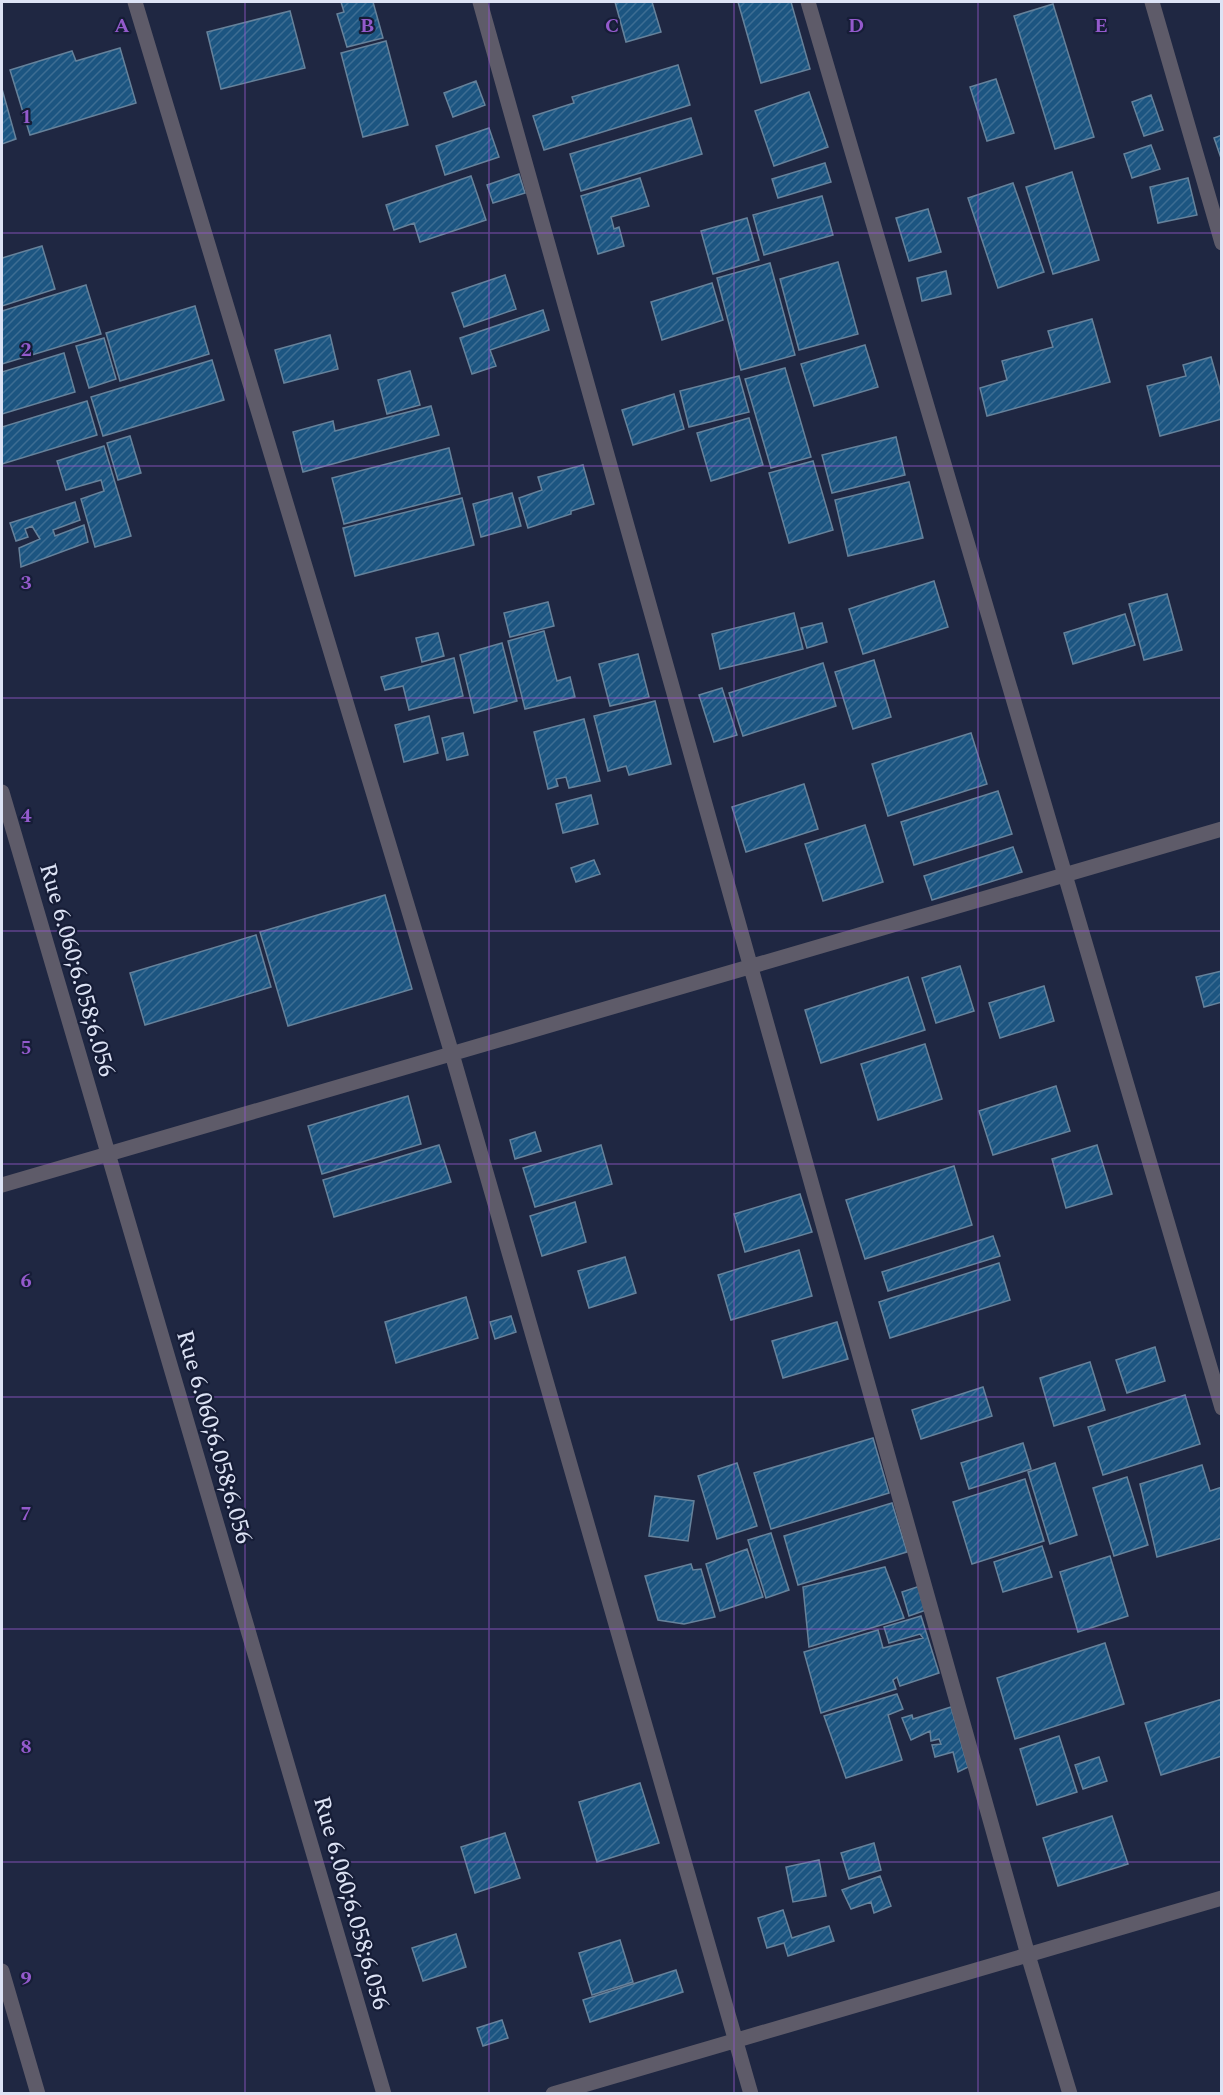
<svg xmlns="http://www.w3.org/2000/svg" width="1223" height="2095" font-family="Spectral,serif">
<style>
.building{fill:url(#building-hatch);stroke:#66829b;stroke-width:1.5}
.lines{fill:none;stroke-linecap:round;stroke-linejoin:round}
.minor{stroke:#5e5b69;stroke-width:15}
.grid{fill:none;stroke:#945acc;stroke-width:1.5;stroke-opacity:0.55}
.labels{text-anchor:middle;dominant-baseline:central;stroke-width:4.5;stroke-linejoin:round;paint-order:stroke}
.street-label{font-size:24px;fill:#dde3f5;stroke:#161d37}
.grid-label{font-size:20px;text-anchor:middle;font-weight:bold;fill:#945acc;stroke:#161d37;stroke-width:4.5;stroke-linejoin:round;paint-order:stroke}
</style>
<defs>
<pattern id="building-hatch" width="6" height="6" patternUnits="userSpaceOnUse" patternTransform="scale(1.5)"><rect width="6" height="6" fill="#1c5581"/><path d="M-1 1l2-2M0 6l6-6M5 7l2-2" fill="none" stroke="#3d6d93"/></pattern>
</defs>
<rect width="100%" height="100%" fill="#1f2742"/>
<path class="building" d="M341 2H373L383 38 347 47 337 14 344 12Z
M615 2H652L661 32 626 42Z
M738 2H791L810 69 761 83Z
M1053 4 1094 137 1055 149 1014 16Z
M290 11 305 68 221 89 207 32Z
M386 41 408 125 363 137 341 53Z
M120 48 136 103 30 135 10 70 72 51 76 61Z
M678 65 690 105 544 150 533 116 574 103 572 97Z
M996 79 1014 133 987 141 970 87Z
M476 81 485 105 453 117 444 93Z
M2 89 16 139 2 144Z
M809 92 828 147 774 166 755 111Z
M1151 95 1163 130 1144 136 1132 102Z
M691 118 702 154 581 191 570 154Z
M489 128 499 157 445 175 436 146Z
M1222 135V161L1214 138Z
M1151 145 1160 169 1132 178 1124 154Z
M825 163 831 182 778 198 772 179Z
M1072 172 1099 260 1053 274 1026 187Z
M519 174 525 193 493 203 487 185Z
M471 176 486 220 420 242 414 223 394 230 386 205Z
M640 178 649 206 611 217 614 229 619 227 624 246 598 254 581 196Z
M1188 178 1197 215 1158 223 1150 187Z
M1013 183 1044 272 998 288 968 198Z
M822 196 833 235 764 255 753 215Z
M928 209 941 252 909 261 896 218Z
M747 218 759 260 713 274 701 231Z
M42 246 55 289 2 306V258Z
M838 262 858 334 799 350 780 279Z
M770 263 795 355 741 370 717 278Z
M946 271 951 294 922 301 917 278Z
M505 275 516 309 464 327 452 293Z
M712 283 723 320 662 340 651 302Z
M86 285 101 334 2 364V311Z
M195 306 209 354 120 381 106 333Z
M543 310 549 330 490 350 496 366 472 374 460 338Z
M1092 319 1110 382 987 416 980 388 1007 380 1002 361 1053 347 1048 331Z
M330 335 338 369 284 383 275 350Z
M104 338 116 379 89 388 76 346Z
M865 345 878 387 814 406 801 364Z
M64 353 75 392 2 414V372Z
M1211 357 1222 396V419L1160 436 1147 386 1186 376 1183 365Z
M212 360 224 400 103 436 91 397Z
M785 368 811 457 771 468 745 379Z
M410 371 420 405 387 414 378 380Z
M739 376 749 412 689 427 680 391Z
M674 394 684 429 633 445 622 410Z
M87 401 97 435 2 464V427Z
M431 406 439 435 303 472 293 432 333 421 335 431Z
M749 418 763 465 711 481 697 433Z
M130 436 141 473 118 480 107 443Z
M896 437 905 475 832 493 822 455Z
M104 446 131 536 95 547 81 499 104 491 101 480 66 490 57 461Z
M449 448 460 494 344 524 332 478Z
M813 461 833 530 789 543 769 473Z
M583 465 594 504 571 511V514L528 528 519 498 542 490 538 477Z
M909 482 923 538 848 556 835 500Z
M512 493 521 526 481 537 473 504Z
M462 498 474 545 355 576 343 528Z
M75 502 80 520 53 530 55 536 84 525 88 542 21 567 19 548 40 539 32 526 25 529 28 537 16 541 10 523Z
M934 581 948 627 863 654 849 609Z
M1167 594 1182 650 1144 660 1129 604Z
M548 602 554 626 510 637 504 613Z
M794 613 803 649 720 669 712 634Z
M1125 614 1135 645 1073 664 1064 633Z
M822 623 827 642 807 648 801 628Z
M544 631 557 681 570 677 575 697 525 709 508 641Z
M438 633 444 656 422 662 416 638Z
M502 643 517 701 474 713 460 655Z
M638 654 649 697 610 706 599 664Z
M454 658 463 696 409 710 403 686 385 690 381 677Z
M874 660 891 717 853 729 835 672Z
M823 663 836 706 743 736 729 693Z
M722 688 737 735 714 742 699 695Z
M655 701 671 764 629 775 626 766 608 771 594 716Z
M429 716 438 753 404 762 395 725Z
M584 719 600 781 569 788 566 777 556 779 558 786 548 789 534 732Z
M463 733 468 755 447 760 442 738Z
M971 733 987 784 888 816 872 764Z
M804 784 818 829 746 852 732 807Z
M998 791 1012 834 914 865 901 822Z
M591 795 598 824 563 833 556 804Z
M865 825 883 882 823 901 805 844Z
M1013 847 1022 872 932 900 924 876Z
M594 860 600 874 576 882 571 868Z
M385 895 412 989 288 1026 260 932Z
M256 935 271 987 145 1025 130 973Z
M960 966 974 1011 936 1023 922 978Z
M1222 971V1002L1204 1007 1196 977Z
M908 977 925 1030 821 1063 805 1010Z
M1044 986 1054 1021 1000 1038 989 1003Z
M925 1044 942 1099 878 1120 861 1064Z
M1056 1086 1070 1131 993 1155 979 1111Z
M408 1096 421 1144 322 1174 308 1126Z
M535 1132 541 1151 515 1159 510 1140Z
M439 1145 451 1182 334 1217 323 1180Z
M601 1145 612 1184 535 1207 523 1168Z
M1097 1145 1112 1194 1066 1208 1052 1159Z
M954 1166 972 1225 865 1259 846 1200Z
M800 1194 812 1232 745 1252 734 1214Z
M575 1202 586 1242 542 1256 530 1216Z
M993 1236 1000 1256 888 1291 882 1272Z
M799 1250 812 1296 731 1320 718 1275Z
M625 1257 636 1293 589 1308 578 1271Z
M999 1263 1010 1300 890 1338 879 1302Z
M466 1297 478 1338 396 1363 385 1322Z
M511 1316 516 1332 495 1339 490 1322Z
M837 1322 848 1359 783 1378 772 1341Z
M1155 1347 1165 1381 1127 1393 1116 1360Z
M1090 1362 1105 1410 1054 1426 1040 1378Z
M983 1387 992 1416 921 1439 912 1410Z
M1185 1395 1200 1444 1103 1475 1088 1427Z
M873 1438 889 1493 771 1529 754 1473Z
M1023 1443 1031 1469 969 1489 961 1463Z
M737 1463 757 1526 717 1539 698 1476Z
M1055 1463 1077 1535 1050 1544 1028 1472Z
M1202 1465 1210 1491 1222 1487V1538L1157 1557 1140 1484Z
M1127 1477 1148 1545 1114 1556 1093 1488Z
M1025 1479 1044 1541 972 1564 953 1502Z
M655 1496 694 1501 688 1541 649 1536Z
M892 1503 907 1552 798 1585 784 1536Z
M771 1533 789 1590 766 1598 748 1540Z
M1042 1546 1052 1577 1003 1592 994 1562Z
M747 1549 763 1597 720 1611 706 1564Z
M1110 1556 1128 1616 1078 1632 1060 1572Z
M691 1564 693 1570 701 1569 715 1617 684 1624 658 1620 645 1576Z
M885 1567 904 1618 809 1647 803 1587Z
M920 1586 926 1610 909 1616 902 1592Z
M921 1616 939 1673 900 1686 897 1677 893 1680 896 1689 821 1713 804 1652 878 1630 883 1648 923 1638 920 1634 889 1643 884 1627Z
M1105 1643 1124 1704 1015 1739 997 1678Z
M897 1694 903 1709 888 1715 902 1760 846 1778 824 1716Z
M1222 1699V1756L1161 1775 1145 1723Z
M951 1707 968 1767 958 1772 953 1752 935 1757 932 1745 941 1744 939 1739 931 1741 930 1731 911 1740 902 1718 912 1715 913 1719Z
M1059 1736 1077 1792 1037 1805 1020 1749Z
M1099 1757 1107 1781 1083 1789 1075 1765Z
M640 1783 659 1843 597 1862 579 1802Z
M1112 1816 1128 1864 1058 1886 1043 1838Z
M505 1833 520 1878 475 1893 461 1847Z
M874 1843 881 1870 849 1879 841 1853Z
M819 1860 826 1896 793 1902 786 1867Z
M880 1876 891 1906 874 1913 871 1902 851 1909 842 1890Z
M783 1910 792 1938 829 1926 834 1941 788 1956 784 1943 767 1948 758 1918Z
M456 1934 466 1967 423 1981 412 1948Z
M620 1940 633 1982 592 1995 579 1953Z
M676 1970 683 1992 590 2022 583 2000Z
M502 2020 508 2038 483 2046 477 2028Z"/>
<g class="lines">
<path class="minor" d="M135 2 452 1054 751 2094
M480 2 1028 1955 1070 2094
M808 2 1222 1408
M1152 2 1222 243
M2 792 384 2094
M2 1185 1222 829
M2 1971 38 2094
M553 2094 1222 1898"/>
</g>
<path class="grid" d="M245 2V2094M489 2V2094M734 2V2094M978 2V2094M2 233H1222M2 466H1222M2 698H1222M2 931H1222M2 1164H1222M2 1397H1222M2 1629H1222M2 1862H1222"/>
<g class="labels">
<g class="street-label">
<text transform="translate(77 970) rotate(74)">Rue 6.060;6.058;6.056</text>
<text transform="translate(214 1437) rotate(74)">Rue 6.060;6.058;6.056</text>
<text transform="translate(351 1903) rotate(74)">Rue 6.060;6.058;6.056</text>
</g>
</g>
<g class="grid-label">
<text x="122" y="32">A</text>
<text x="367" y="32">B</text>
<text x="612" y="32">C</text>
<text x="856" y="32">D</text>
<text x="1101" y="32">E</text>
<text x="26" y="123">1</text>
<text x="26" y="356">2</text>
<text x="26" y="589">3</text>
<text x="26" y="822">4</text>
<text x="26" y="1054">5</text>
<text x="26" y="1287">6</text>
<text x="26" y="1520">7</text>
<text x="26" y="1753">8</text>
<text x="26" y="1985">9</text>
</g>
<rect width="1223" height="2095" fill="none" stroke="#dde3f5" stroke-width="6"/>
</svg>
